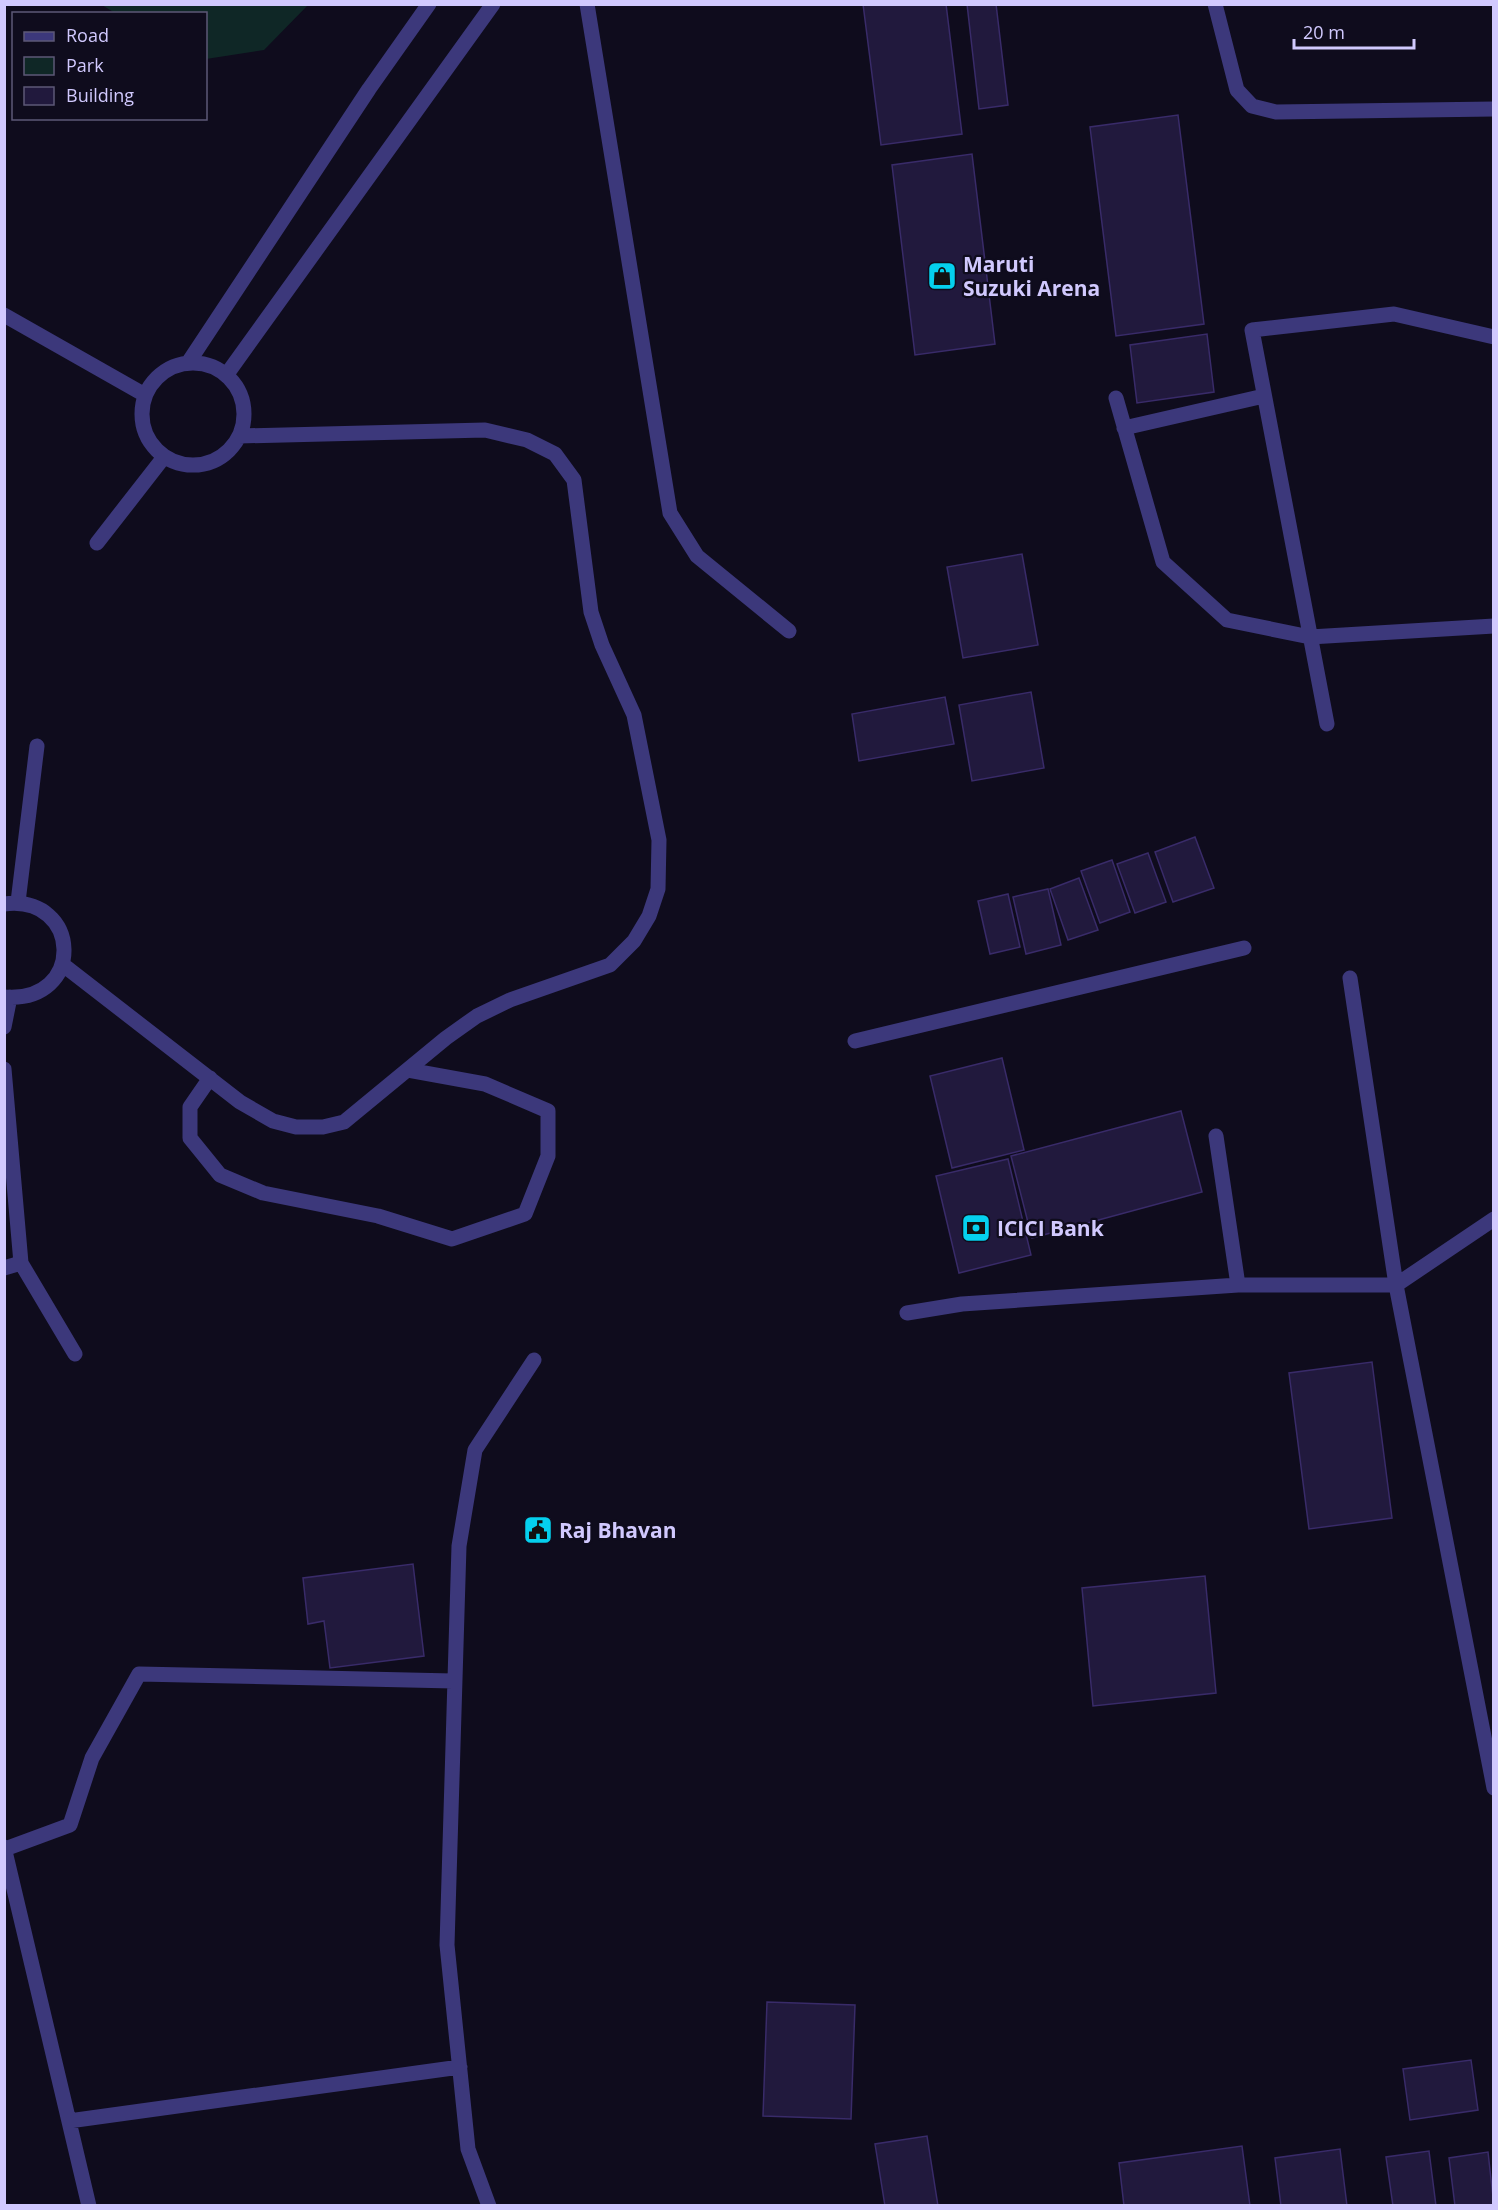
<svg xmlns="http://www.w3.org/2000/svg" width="1498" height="2210" font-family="'Open Sans',sans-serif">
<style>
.green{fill:#0f2726}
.building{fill:#21193d;stroke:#392b69;stroke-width:1.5}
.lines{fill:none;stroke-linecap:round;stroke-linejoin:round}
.service{stroke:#3c387b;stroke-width:15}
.minor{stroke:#3c387b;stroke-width:15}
.labels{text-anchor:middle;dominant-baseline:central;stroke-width:4.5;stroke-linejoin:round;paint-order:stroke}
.poi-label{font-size:21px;font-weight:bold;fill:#d1c9fe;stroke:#0f0c1d;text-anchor:start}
</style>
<rect width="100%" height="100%" fill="#0f0c1d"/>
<path class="green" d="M102 5H308L264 50 206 59V14L115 13Z"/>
<path class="building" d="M863 4H946L962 134 881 145Z
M967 4H996L1008 105 979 109Z
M1178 115 1204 324 1116 336 1090 127Z
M972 154 995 344 915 355 892 165Z
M1207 334 1214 392 1137 403 1130 345Z
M1022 554 1038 645 963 658 947 567Z
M1031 692 1044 768 972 781 959 705Z
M945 697 954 744 859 761 852 714Z
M1195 837 1214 888 1173 902 1155 852Z
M1148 853 1166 902 1135 913 1117 864Z
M1112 860 1130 912 1100 923 1081 871Z
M1079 878 1098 930 1068 940 1050 889Z
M1048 889 1061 945 1026 954 1013 897Z
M1008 894 1020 947 990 954 978 901Z
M1002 1058 1024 1150 952 1168 930 1076Z
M1181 1111 1202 1192 1032 1238 1011 1156Z
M1008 1159 1031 1255 959 1273 936 1176Z
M1372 1362 1392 1518 1309 1529 1289 1373Z
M413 1564 424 1656 330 1668 324 1621 308 1624 303 1578Z
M1205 1576 1216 1693 1093 1706 1082 1588Z
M767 2002 855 2005 851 2119 763 2116Z
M1471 2060 1478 2110 1410 2120 1403 2069Z
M927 2136 938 2206H885L875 2144Z
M1242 2146 1250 2206H1124L1119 2163Z
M1340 2149 1347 2206H1281L1275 2158Z
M1429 2151 1436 2206H1393L1386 2157Z
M1488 2152 1494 2206H1455L1449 2158Z"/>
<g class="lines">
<path class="service" d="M587 4 670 513 697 556 789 631
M1215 4 1237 90 1252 106 1276 112 1494 109
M4 315 145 395
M142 414a51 51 0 1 1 102 0a51 51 0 1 1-102 0Z
M188 363 369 89 429 4
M227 374 493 4
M97 543 164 457
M18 902 37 746
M4 904C82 894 86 1004 4 997
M62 964 240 1102 273 1121 296 1127H323L344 1122 446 1038 477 1016 510 1000 610 965 634 941 649 916 658 889 659 840 634 715 602 645 591 612 574 480 555 454 527 440 485 430 239 436
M4 1027 10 997
M4 1069 21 1263 75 1354
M210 1078 190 1107V1138L220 1175 263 1193 378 1216 452 1239 525 1214 548 1156V1111L485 1084 408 1070
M4 1268 21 1263
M4 1847 89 2206
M5 1849 70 1825 92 1758 139 1674 453 1681
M69 2121 460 2067
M489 2206 468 2149 447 1945 459 1546 475 1450 534 1360"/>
<path class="minor" d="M1116 398 1163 562 1227 620 1310 637 1494 626
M1124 428 1264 396
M1327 724 1252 330 1394 314 1494 337
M1350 978 1396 1285 1494 1788
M855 1041 1244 948
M1216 1136 1238 1285
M907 1313 962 1304 1238 1285H1396L1494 1219"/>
</g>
<defs>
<g id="shop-square" transform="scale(1.5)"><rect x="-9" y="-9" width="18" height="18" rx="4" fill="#05d0ee" stroke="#0f0c1d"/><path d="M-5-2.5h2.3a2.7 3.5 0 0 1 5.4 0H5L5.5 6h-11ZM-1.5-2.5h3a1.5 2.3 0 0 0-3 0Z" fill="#111"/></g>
<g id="bank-square" transform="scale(1.5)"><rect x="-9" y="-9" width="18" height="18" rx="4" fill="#05d0ee" stroke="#0f0c1d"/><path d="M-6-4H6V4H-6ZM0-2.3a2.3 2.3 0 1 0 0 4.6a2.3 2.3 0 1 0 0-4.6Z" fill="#111"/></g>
<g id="civic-square" transform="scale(1.5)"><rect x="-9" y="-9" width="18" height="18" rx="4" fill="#05d0ee" stroke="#0f0c1d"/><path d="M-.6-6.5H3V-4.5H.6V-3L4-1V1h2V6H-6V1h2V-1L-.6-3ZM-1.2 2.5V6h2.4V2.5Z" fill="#111"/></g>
</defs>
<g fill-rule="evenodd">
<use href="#shop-square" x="942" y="276"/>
<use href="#bank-square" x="976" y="1228"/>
<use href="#civic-square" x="538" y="1530"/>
</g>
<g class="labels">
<g class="poi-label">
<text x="963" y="264">Maruti<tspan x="963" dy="24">Suzuki Arena</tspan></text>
<text x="997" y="1228">ICICI Bank</text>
<text x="559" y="1530">Raj Bhavan</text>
</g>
</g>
<rect width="1498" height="2210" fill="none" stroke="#d1c9fe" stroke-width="12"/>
<rect x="12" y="12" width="195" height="108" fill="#0f0c1d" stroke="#5d5877" stroke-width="1.5"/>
<rect x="24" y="32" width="30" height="9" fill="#3c387b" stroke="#5d5877" stroke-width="1.5"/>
<text x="66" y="42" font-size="18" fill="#d1c9fe">Road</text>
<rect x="24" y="57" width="30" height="18" fill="#0f2726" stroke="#5d5877" stroke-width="1.5"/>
<text x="66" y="72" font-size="18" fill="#d1c9fe">Park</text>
<rect x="24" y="87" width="30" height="18" fill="#21193d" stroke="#5d5877" stroke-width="1.5"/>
<text x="66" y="102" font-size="18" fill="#d1c9fe">Building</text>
<path d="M1294 39v9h120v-9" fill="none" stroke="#d1c9fe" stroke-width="3"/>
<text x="1303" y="39" font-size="18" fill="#d1c9fe" stroke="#0f0c1d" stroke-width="4.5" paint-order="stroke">20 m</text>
</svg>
